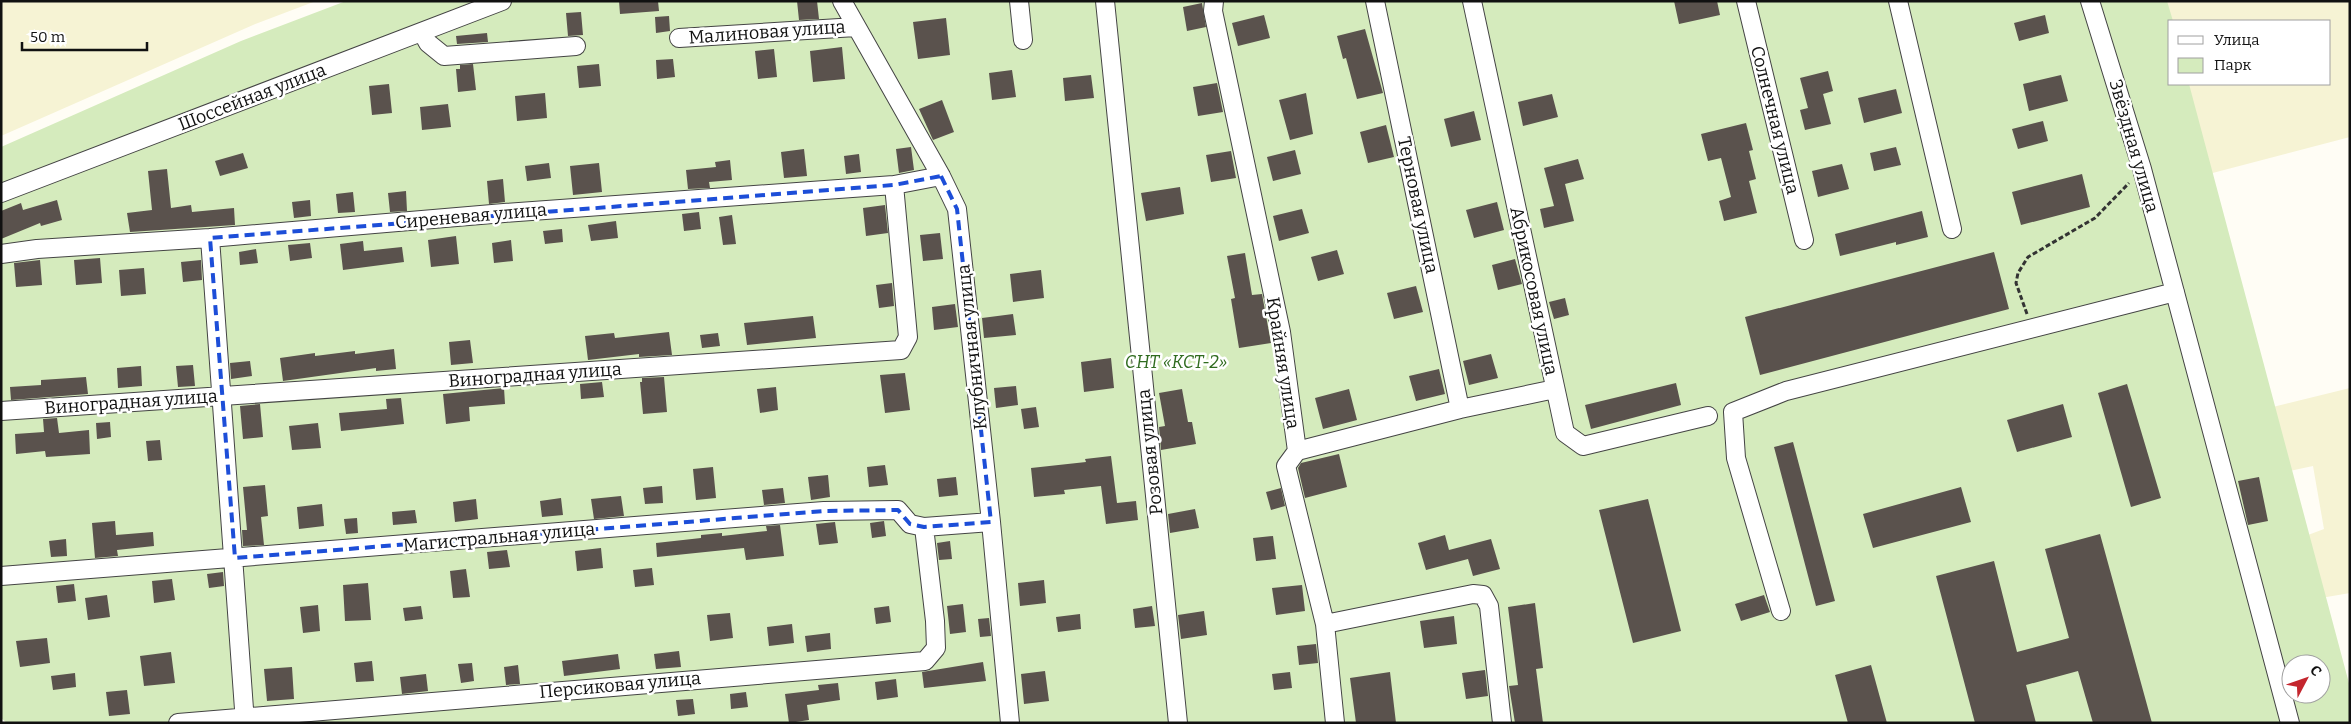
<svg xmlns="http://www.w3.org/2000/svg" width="2351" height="724" font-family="Bitter,serif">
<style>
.farmland{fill:#f6f3d4;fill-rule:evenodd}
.green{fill:#d5ebbd;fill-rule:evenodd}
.building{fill:#5a524d}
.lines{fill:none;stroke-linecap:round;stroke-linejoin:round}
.minor-casing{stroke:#444;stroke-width:20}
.path{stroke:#333;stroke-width:3;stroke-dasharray:5 2.5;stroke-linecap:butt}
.minor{stroke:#fff;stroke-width:18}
.marked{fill:none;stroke:#1d4ed8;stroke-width:4;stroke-dasharray:10 6;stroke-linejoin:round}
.labels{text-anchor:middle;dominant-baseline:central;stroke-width:5;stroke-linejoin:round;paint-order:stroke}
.street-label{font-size:18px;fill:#111;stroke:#fff}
.park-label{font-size:18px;font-style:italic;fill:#2f6b1f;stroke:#fff}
</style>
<rect width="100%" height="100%" fill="#fffdf5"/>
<path class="farmland" d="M1 1H316L253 25 1 136Z
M2103 1H2350V137L2163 186ZM2170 21H2330V84H2170Z
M2350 388V593L2286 604 2273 548 2324 529 2313 466 2242 481 2232 417Z"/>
<path class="green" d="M346 1H2167L2173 21H2170V84H2189L2350 687V723H7L1 718V147L241 41ZM2291 664H2321V694H2291Z"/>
<path class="building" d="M619 1H658L659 11 620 14Z
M797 1H817L819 19 799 20Z
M1674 1H1717L1720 15 1679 24Z
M1202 3 1206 27 1187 31 1183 7Z
M581 12 583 35 568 36 566 13Z
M1264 15 1270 38 1238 46 1232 23Z
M2045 15 2049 33 2019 41 2014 23Z
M669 16 670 31 656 33 655 17Z
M946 18 950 55 918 59 913 22Z
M1365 29 1383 93 1357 99 1346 58 1343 59 1337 36Z
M487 33 488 42 457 44 456 36Z
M842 47 845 79 813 82 810 51Z
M774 49 777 77 758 79 755 51Z
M673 59 675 77 657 79 656 60Z
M473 64 476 90 458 92 456 69H460V65Z
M599 64 601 86 579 88 577 66Z
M1012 70 1016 97 992 100 989 73Z
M1828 71 1833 91 1823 94 1831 124 1805 130 1800 110 1808 108 1800 78Z
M1091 75 1094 98 1065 101 1063 78Z
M2061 75 2068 101 2029 111 2023 84Z
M1217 83 1223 112 1198 116 1193 87Z
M389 84 392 113 372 115 369 86Z
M1896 89 1902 113 1864 123 1858 98Z
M545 93 547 118 517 121 515 96Z
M1306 93 1313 134 1290 140 1279 100Z
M1552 94 1558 117 1523 126 1518 102Z
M942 100 954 132 933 140 919 109Z
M448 104 451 127 422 130 420 107Z
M1474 111 1481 140 1451 147 1444 119Z
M2043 121 2048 141 2018 149 2012 129Z
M1746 123 1753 150 1749 151 1756 179 1749 181 1757 213 1724 221 1719 201 1731 197 1721 158 1708 161 1701 134Z
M1386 125 1394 157 1368 163 1360 132Z
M911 147 914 170 899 173 896 149Z
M1896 147 1901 165 1874 171 1870 153Z
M804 149 807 176 784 178 781 152Z
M1295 150 1301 174 1273 181 1267 157Z
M1231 151 1236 178 1211 182 1206 155Z
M243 153 248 168 220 176 215 161Z
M859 154 861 172 846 174 844 156Z
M1578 159 1584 179 1565 184 1574 221 1544 228 1540 209 1554 206 1544 168Z
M730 160 732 180 709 182 710 188 688 189 686 170 716 167 715 162Z
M549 163 551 178 527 181 525 166Z
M599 163 602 192 573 195 570 166Z
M1842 164 1849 189 1818 197 1812 171Z
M167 169 171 208 191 205 192 212 234 208 235 225 130 232 127 213 152 210 148 171Z
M2082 174 2090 207 2021 225 2012 192Z
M503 179 505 202 489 204 487 181Z
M1180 187 1184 214 1146 221 1141 193Z
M406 191 407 211 390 212 388 193Z
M353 192 355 212 338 213 336 194Z
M57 200 62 220 41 226 40 223 1 239V211L21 203 23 210Z
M310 200 311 216 294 218 292 202Z
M1497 202 1504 230 1474 238 1466 210Z
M885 205 888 233 866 236 863 208Z
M1302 209 1309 233 1279 241 1273 216Z
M1922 211 1928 237 1896 245V242L1840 256 1835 234Z
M699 212 701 229 684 231 682 214Z
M732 215 736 244 723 245 719 217Z
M616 221 618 238 591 241 588 225Z
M562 229 563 242 545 244 543 231Z
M940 233 943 259 923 261 920 235Z
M456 236 459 264 431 267 428 240Z
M511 240 513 261 494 263 492 243Z
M363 241 364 251 402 247 404 262 343 270 340 244Z
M310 243 312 258 290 261 288 245Z
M256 249 258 263 240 265 239 252Z
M1337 250 1344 274 1318 281 1311 257Z
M1994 252 2009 309 1760 375 1745 317Z
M1245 253 1252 295 1262 294 1271 343 1239 348 1231 299 1235 298 1227 256Z
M100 258 102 283 76 285 74 260Z
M1515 259 1522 284 1498 290 1492 265Z
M40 260 42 285 16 287 14 263Z
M201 260 202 280 183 282 181 262Z
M144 268 146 294 121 296 119 270Z
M1041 270 1044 298 1013 302 1010 274Z
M892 283 894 306 879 308 876 285Z
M1416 286 1423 312 1394 319 1387 293Z
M1565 298 1569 315 1554 319 1549 302Z
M955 304 958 327 934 330 932 307Z
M1013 314 1016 335 984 338 982 318Z
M813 316 816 338 747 345 744 323Z
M669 332 672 355 639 357V354L588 360 585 336 614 333 615 338Z
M718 333 720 346 702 348 700 335Z
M470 340 473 363 451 365 449 342Z
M394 349 396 369 376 371V368L283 381 280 358 315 353V356L355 351V354Z
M1491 354 1498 378 1469 385 1463 361Z
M1111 358 1114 388 1084 392 1081 362Z
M250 361 252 376 231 379 230 363Z
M193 365 195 386 178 387 176 366Z
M141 366 142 386 118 388 117 368Z
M1439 369 1445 394 1416 401 1409 376Z
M905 373 910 410 885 413 880 375Z
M86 377 88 394 11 400 10 387 41 385V380Z
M664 377 667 412 643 414 640 382H642V378Z
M602 382 604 397 581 399 580 384Z
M1676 383 1681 405 1591 429 1585 405Z
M2127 384 2161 498 2131 507 2098 393Z
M1016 386 1018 405 996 408 994 388Z
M776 387 778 410 760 413 757 389Z
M504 388 505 404 469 407 470 421 446 424 443 394Z
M1182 389 1188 422H1192L1196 444 1161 450 1159 427 1165 426 1159 393Z
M1349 389 1357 420 1323 429 1315 398Z
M401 398 404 424 341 431 339 413 387 409 386 399Z
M260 404 263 437 243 439 240 406Z
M2063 404 2072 437 2017 452 2007 420Z
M1036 407 1039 427 1024 429 1021 409Z
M57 418 59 433 89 430 90 454 46 457 45 451 16 454 15 434 44 432 43 419Z
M110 422 111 437 97 439 96 423Z
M318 423 321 448 292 450 289 426Z
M160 440 162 460 148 461 146 441Z
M1793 442 1835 601 1816 606 1774 447Z
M1339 454 1347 487 1305 498 1298 468 1301 463Z
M1111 456 1117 503 1136 501 1138 520 1106 524 1101 486 1064 490 1065 494 1034 497 1031 468 1086 462 1085 459Z
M885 465 888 485 869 487 867 467Z
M713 467 716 498 696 500 693 469Z
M828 475 830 497 811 500 808 477Z
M956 477 958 495 939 497 937 479Z
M2259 477 2268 521 2248 525 2238 481Z
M265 485 268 516 261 517 264 545 243 546 242 530H247L243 487Z
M662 486 663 503 645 504 643 488Z
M1961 487 1971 522 1873 548 1863 514Z
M783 488 785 503 764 505 762 490Z
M1281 488 1285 506 1271 510 1266 492Z
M621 496 624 516 594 519 591 499Z
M561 498 563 515 542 517 540 501Z
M476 499 478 519 455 522 453 502Z
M1648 499 1681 631 1633 643 1599 510Z
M322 504 324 526 299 529 297 507Z
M1195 509 1199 528 1170 533 1168 514Z
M415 510 417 523 393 525 392 512Z
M357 518 358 533 346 534 344 519Z
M115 521 116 535 153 532 154 546 117 550 118 556 95 558 92 523Z
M884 521 886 536 872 538 870 523Z
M835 522 838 543 819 545 816 524Z
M780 525 784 556 746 560 744 548 657 557 656 543 701 538V535L722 533V536L767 531 766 526Z
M2100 534 2152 723H2093L2078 671 2026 685 2036 723H1975L1936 576 1994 561 2017 652 2069 638 2045 549Z
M1445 535 1449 550 1491 539 1500 569 1473 576 1468 559 1426 570 1418 543Z
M1273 536 1276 559 1256 561 1253 538Z
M66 539 67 556 51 557 49 541Z
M950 541 952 559 939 560 937 543Z
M601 548 603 568 577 571 575 551Z
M507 550 510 567 489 569 487 552Z
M652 568 654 585 635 587 633 570Z
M466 569 470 597 453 598 450 571Z
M223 572 224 586 209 588 207 574Z
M172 579 175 600 154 603 152 581Z
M1044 580 1046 603 1020 606 1018 583Z
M368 583 371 620 345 621 343 585Z
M74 584 76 601 58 603 56 586Z
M1302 585 1305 611 1276 615 1272 588Z
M107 595 110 617 88 620 85 598Z
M1764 595 1770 612 1741 621 1735 604Z
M1535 603 1543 668 1536 669 1543 723H1515L1509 686 1518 685 1508 607Z
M963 604 966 632 950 634 947 606Z
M318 605 320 631 303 633 300 607Z
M421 606 423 619 405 621 403 608Z
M889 606 891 622 876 624 874 608Z
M1152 606 1155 626 1135 628 1133 609Z
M1204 611 1207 635 1181 639 1178 615Z
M730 613 733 638 710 641 707 615Z
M1080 614 1081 629 1058 632 1056 617Z
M1454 616 1457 644 1424 648 1420 621Z
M989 618 991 636 980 637 978 619Z
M792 624 794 643 769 646 767 627Z
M830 633 831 649 807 652 805 636Z
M47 638 50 663 20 667 16 641Z
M1316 644 1318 663 1299 665 1297 646Z
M679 651 681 667 656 669 654 654Z
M171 652 175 683 144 686 140 656Z
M618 654 620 669 564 676 562 661Z
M372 661 374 681 356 682 354 663Z
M983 662 986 681 924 688 922 672Z
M472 663 474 681 461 683 458 664Z
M518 665 520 684 506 685 504 667Z
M1871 665 1887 723H1848L1835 675Z
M292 667 294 699 267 701 264 669Z
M1485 670 1488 696 1466 699 1462 673Z
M1045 671 1049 701 1024 704 1021 674Z
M1290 672 1292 688 1274 690 1272 674Z
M1390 672 1396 723H1356L1350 678Z
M75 673 76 687 53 690 51 676Z
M426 674 428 691 402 694 400 677Z
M896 679 898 697 877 700 875 682Z
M838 683 840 700 807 705 809 720 789 723 785 694 819 690 818 685Z
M127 690 130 714 109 716 106 692Z
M746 692 748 707 731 709 730 694Z
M693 699 695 714 678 716 676 700Z"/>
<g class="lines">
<g class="minor-casing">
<path id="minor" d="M842 1 941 176 957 209 991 522 1010 723
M1019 1 1023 40
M1105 1 1178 723
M1214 1 1213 11 1281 332 1297 451 1286 466 1325 624 1335 723
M1375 1 1460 409
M1472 1 1565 433 1583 446 1708 416
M1746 1 1804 240
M1898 1 1952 229
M2090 1 2142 169 2290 723
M422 32 428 43 444 56 576 46
M679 38 856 27
M1 193 502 1
M210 238 245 723
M1 254 37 249 210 238 504 213 894 185 941 176
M1 411 901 350 908 337 894 185
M1297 451 1460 409 1555 389
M1 576 824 511 898 510 910 524 924 527 991 522
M1781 611 1736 458 1733 412 1786 391 2175 292
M1325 624 1473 594 1483 595 1489 606 1502 723
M178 723 925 661 936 648 935 621 924 527"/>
</g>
<path class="path" d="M2027 314 2016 283 2018 273 2028 257 2095 218 2129 183"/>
<use href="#minor" class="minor"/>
</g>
<path class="marked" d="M941 176 957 209 991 522 924 527 910 524 898 510 824 511 235 558 210 238 894 185Z"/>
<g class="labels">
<g class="street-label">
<text transform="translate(767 32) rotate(-4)">Малиновая улица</text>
<text transform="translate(252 97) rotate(-21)">Шоссейная улица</text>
<text transform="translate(1775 120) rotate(76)">Солнечная улица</text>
<text transform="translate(2134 146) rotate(74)">Звёздная улица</text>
<text transform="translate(1418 205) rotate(78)">Терновая улица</text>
<text transform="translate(471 216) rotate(-5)">Сиреневая улица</text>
<text transform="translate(1534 291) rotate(78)">Абрикосовая улица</text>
<text transform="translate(972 347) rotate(-96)">Клубничная улица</text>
<text transform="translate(1283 363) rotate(81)">Крайняя улица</text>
<text transform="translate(535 375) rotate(-4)">Виноградная улица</text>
<text transform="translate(131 402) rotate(-4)">Виноградная улица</text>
<text transform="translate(1150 452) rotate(-96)">Розовая улица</text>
<text transform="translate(499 537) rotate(-5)">Магистральная улица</text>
<text transform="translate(620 685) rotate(-5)">Персиковая улица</text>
</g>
<g class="park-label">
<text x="1176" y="362">СНТ «КСТ-2»</text>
</g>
</g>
<rect width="2351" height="724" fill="none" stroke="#111111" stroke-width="5"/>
<rect x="2168" y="20" width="162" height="65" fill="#ffffff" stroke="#a0a0a0"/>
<rect x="2178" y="36" width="25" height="8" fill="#ffffff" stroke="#a0a0a0"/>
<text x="2214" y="45" font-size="15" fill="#111111">Улица</text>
<rect x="2178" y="58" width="25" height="15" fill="#d5ebbd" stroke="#a0a0a0"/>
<text x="2214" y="70" font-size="15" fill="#111111">Парк</text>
<g transform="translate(2306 679) rotate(49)"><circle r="24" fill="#ffffff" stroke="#a0a0a0"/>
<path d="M0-4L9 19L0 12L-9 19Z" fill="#c4262e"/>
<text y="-8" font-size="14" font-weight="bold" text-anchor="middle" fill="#111111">С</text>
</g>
<path d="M22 42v8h125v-8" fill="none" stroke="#111111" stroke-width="2.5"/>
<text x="30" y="42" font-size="15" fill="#111111" stroke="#ffffff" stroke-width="4" paint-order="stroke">50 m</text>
</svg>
